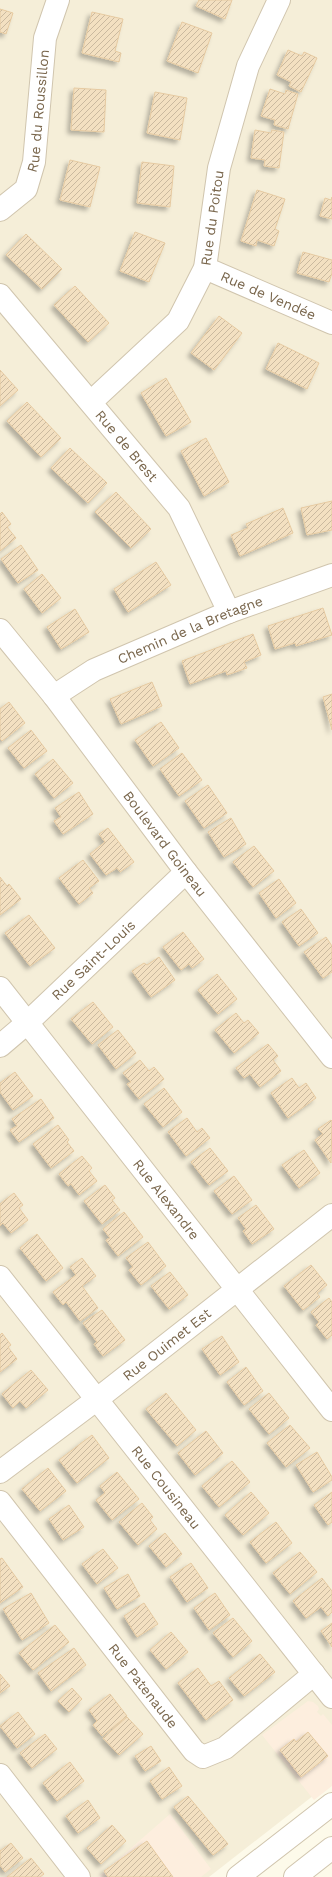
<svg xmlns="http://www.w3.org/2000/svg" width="332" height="1877" font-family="'Work Sans',sans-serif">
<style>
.residential{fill:#f5eed8}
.commercial{fill:#fdeede}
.building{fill:url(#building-hatch);stroke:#e6caa1;filter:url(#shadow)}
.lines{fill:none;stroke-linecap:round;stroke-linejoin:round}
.minor-casing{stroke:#d0c5ae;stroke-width:24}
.minor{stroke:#fff;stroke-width:22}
.labels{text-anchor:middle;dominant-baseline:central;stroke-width:3;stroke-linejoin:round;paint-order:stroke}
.street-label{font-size:14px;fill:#79664c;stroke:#fffdf1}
</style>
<defs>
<pattern id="building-hatch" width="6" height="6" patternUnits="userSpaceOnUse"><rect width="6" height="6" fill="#f3e0c1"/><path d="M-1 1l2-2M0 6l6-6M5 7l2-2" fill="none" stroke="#cab99f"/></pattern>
<filter id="shadow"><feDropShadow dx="-3.5" dy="3.5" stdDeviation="2" flood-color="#0004"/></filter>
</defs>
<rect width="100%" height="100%" fill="#fdfaea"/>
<path class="residential" d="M0 0H332V1781L209 1877H0Z"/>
<path class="commercial" d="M308 1701 313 1702 318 1706 319 1709 317 1712 321 1716 323 1714 332 1725V1786L314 1800 262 1735Z
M170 1814 211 1869 201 1877H98Z"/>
<path class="building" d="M199 0H232L225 19 196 6Z
M0 9 13 13 6 34 0 32Z
M92 12 123 19 115 51 121 53 119 62 82 53Z
M182 22 212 33 198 73 167 61Z
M288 50 302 56 304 52 317 58 301 92 289 86 291 82 277 75Z
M74 88 106 90 104 132 71 130Z
M270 89 285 94 286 90 298 94 288 129 274 125 275 120 261 116Z
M155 92 187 98 180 140 147 133Z
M255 130 271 133 272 130 284 132 279 168 264 166 265 160 251 158Z
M70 160 100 167 90 207 60 200Z
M142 162 174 166 170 207 137 203Z
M257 190 285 199 275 229 279 231 274 246 257 240 256 246 241 241Z
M332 197V219L320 216 325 198 331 200Z
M135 232 165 243 149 282 120 271Z
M26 234 62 269 42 289 6 255Z
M303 252 332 260V273L329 282 297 273Z
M75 286 109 323 88 342 54 305Z
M219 316 242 333 214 370 191 353Z
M278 343 319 363 307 389 266 369Z
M0 370 18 390 0 406Z
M166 378 191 422 166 436 141 393Z
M27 402 61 438 41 457 7 421Z
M206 438 229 482 204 496 181 451Z
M70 448 107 483 88 503 51 468Z
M116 492 151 529 131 548 95 512Z
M332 501V530L307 535 301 508Z
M283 508 293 533 240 556 231 535 248 528 246 524Z
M2 512 11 524 7 527 16 538 0 551V514Z
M21 545 38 570 18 583 1 559Z
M156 562 171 585 128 612 114 589Z
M42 574 61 598 42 613 24 589Z
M323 608 332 635 296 646 295 643 275 649 268 626Z
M75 609 89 632 61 649 47 627Z
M253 634 261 655 244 662 247 668 227 675 226 671 190 684 182 661Z
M152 682 162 706 121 724 110 699Z
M332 694V730L323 697Z
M9 702 25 723 2 741 0 739V709Z
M161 722 179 748 153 766 135 740Z
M31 730 47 751 24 768 8 748Z
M182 753 202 780 179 796 160 769Z
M53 759 73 783 54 798 35 774Z
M208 785 227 813 204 828 185 801Z
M79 792 93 814 63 834 54 821 61 817 55 808Z
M231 818 246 844 224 857 208 832Z
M108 828 134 862 120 872 117 868 106 875 90 854 105 842 99 834Z
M254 846 274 871 253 887 233 862Z
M83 860 99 881 89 888 93 893 79 904 59 878Z
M0 877 7 886 9 884 21 899 0 915Z
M279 879 296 903 276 918 259 893Z
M301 909 318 933 299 946 282 922Z
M29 915 55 948 30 966 5 933Z
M183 932 204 959 192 968 189 964 181 970 163 947Z
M326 937 332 946V972L323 978 304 952Z
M159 957 175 980 151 997 132 971 144 963 147 965Z
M217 974 237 999 218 1014 198 990Z
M93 1002 113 1027 92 1044 71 1019Z
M236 1013 244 1023 248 1020 259 1033 234 1053 215 1030Z
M118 1030 136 1053 116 1069 98 1045Z
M268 1044 278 1056 273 1060 281 1071 260 1087 250 1074 244 1078 236 1068Z
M140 1060 149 1071 154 1067 164 1079 139 1099 127 1084 131 1082 123 1073Z
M15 1072 33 1096 13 1110 0 1092V1083Z
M292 1078 299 1088 306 1083 316 1098 288 1118 271 1093Z
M164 1088 182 1112 163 1127 144 1104Z
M41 1099 54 1118 19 1142 10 1130 17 1126 12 1119Z
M187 1118 197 1132 202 1128 210 1138 186 1156 168 1132Z
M331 1120 332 1121 331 1163 315 1140 323 1134 318 1129Z
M58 1125 69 1140 67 1142 74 1151 51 1168 33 1144Z
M210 1148 228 1171 209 1185 191 1162Z
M304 1150 320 1173 299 1188 282 1165Z
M82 1156 92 1168 89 1171 97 1181 79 1195 71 1184 68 1186 59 1174Z
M234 1176 252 1200 232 1214 214 1191Z
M105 1185 115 1198 112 1200 120 1210 102 1224 84 1201Z
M14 1193 23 1205 19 1208 28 1220 11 1233 3 1223 0 1226V1204Z
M256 1205 274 1229 252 1244 243 1231 246 1229 238 1218Z
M124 1212 143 1237 118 1256 106 1240 110 1238 103 1229Z
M37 1234 63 1268 46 1281 20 1248Z
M148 1242 166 1266 141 1285 129 1270 133 1267 126 1258Z
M82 1258 96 1276 82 1286 98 1308 80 1321 66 1302 63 1305 53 1292 76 1275 70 1267Z
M311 1265 327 1285 317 1293 320 1297 303 1310 284 1286Z
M170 1272 188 1295 169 1309 151 1286Z
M329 1298 332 1302V1335L327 1339 316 1325 319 1322 311 1312Z
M102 1310 125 1340 103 1356 94 1344 97 1342 83 1323Z
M2 1333 11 1345 8 1347 17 1359 0 1372V1335Z
M222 1336 239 1362 220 1375 202 1349Z
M246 1367 263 1391 244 1405 227 1382Z
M31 1370 48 1390 26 1408 20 1401 13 1408 2 1394Z
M166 1393 196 1430 177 1446 146 1409Z
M269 1393 289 1418 269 1434 249 1409Z
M290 1425 310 1448 286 1467 267 1443Z
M206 1431 223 1453 195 1475 178 1453Z
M92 1435 109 1458 77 1483 59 1460Z
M317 1452 332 1477V1480L313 1492 296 1465Z
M232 1461 250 1482 219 1507 202 1486Z
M48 1468 66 1491 40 1511 22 1489Z
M117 1472 139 1499 112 1520 96 1500 105 1493 100 1486Z
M251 1492 269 1513 243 1535 225 1515Z
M332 1492V1522L328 1525 314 1505Z
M142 1503 153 1517 150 1520 157 1529 138 1545 119 1522Z
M69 1505 84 1527 63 1540 49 1519Z
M276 1522 292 1543 266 1563 250 1542Z
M165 1533 182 1554 166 1567 149 1546Z
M103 1549 118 1568 97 1584 82 1564Z
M300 1552 317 1572 290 1594 273 1573Z
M2 1558 23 1587 0 1603V1559Z
M191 1563 208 1588 187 1602 170 1577Z
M128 1574 140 1596 117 1609 104 1588Z
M322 1578 332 1591V1612L328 1616 321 1607 306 1618 293 1601Z
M31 1593 49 1623 22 1640 3 1609Z
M215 1593 230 1615 209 1630 194 1608Z
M144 1603 158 1624 137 1637 124 1616Z
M233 1618 252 1641 233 1657 213 1633Z
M332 1623V1647L321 1631Z
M55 1625 69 1642 33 1670 19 1653Z
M171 1632 188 1652 166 1669 150 1650Z
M74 1648 86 1665 51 1691 38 1673Z
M260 1654 275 1672 244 1696 229 1678Z
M198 1668 211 1686 219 1681 233 1700 206 1720 178 1683Z
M0 1674 10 1686 0 1693Z
M72 1688 82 1699 69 1712 58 1701Z
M110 1694 127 1716 102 1736 93 1725 97 1721 89 1710Z
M18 1712 35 1734 17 1748 0 1726Z
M127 1717 143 1734 119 1755 103 1738Z
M308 1732 328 1756 301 1777 280 1750 294 1739 296 1742Z
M45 1734 57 1749 32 1768 20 1753Z
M151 1746 161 1761 145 1771 135 1756Z
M70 1762 84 1781 57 1801 43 1783Z
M169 1767 182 1786 162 1799 150 1781Z
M188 1796 228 1844 213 1855 174 1807Z
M88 1800 100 1818 78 1833 66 1816Z
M112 1825 126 1841 101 1864 87 1848Z
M147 1841 173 1877H108L104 1871Z
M11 1843 23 1858 5 1872 0 1865V1851Z
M31 1858 44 1874 40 1877H7Z"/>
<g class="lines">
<g class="minor-casing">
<g id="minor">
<path id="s1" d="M0 210 26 189 34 162 45 38 58 0"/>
<path id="s2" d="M205 268 332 323"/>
<path id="s3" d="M0 295 179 508 229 612"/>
<path id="s4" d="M91 402 178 321 205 268 219 168 248 66 279 0"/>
<path id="s5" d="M0 630 54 696 186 872 332 1057"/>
<path id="s6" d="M54 696 94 670 229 612 332 575"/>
<path id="s7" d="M0 988 332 1410"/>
<path id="s8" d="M0 1046 27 1023 186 872"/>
<path id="s9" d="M0 1277 332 1697"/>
<path id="s10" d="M0 1472 96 1400 332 1215"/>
<path id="s11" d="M0 1502 194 1751 203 1757 225 1748 314 1674"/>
<path d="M0 1775 79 1877"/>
<path d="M238 1877 332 1804"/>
<path d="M295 1877 332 1848"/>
</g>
</g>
<use href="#minor" class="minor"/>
</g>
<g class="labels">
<g class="street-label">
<text stroke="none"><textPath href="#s1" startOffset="113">Rue du Roussillon</textPath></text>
<text stroke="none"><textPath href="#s4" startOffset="229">Rue du Poitou</textPath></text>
<text stroke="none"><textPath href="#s2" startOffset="69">Rue de Vendée</textPath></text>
<text stroke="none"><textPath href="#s3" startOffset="197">Rue de Brest</textPath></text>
<text stroke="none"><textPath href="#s6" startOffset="152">Chemin de la Bretagne</textPath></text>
<text stroke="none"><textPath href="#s5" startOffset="270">Boulevard Goineau</textPath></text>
<text stroke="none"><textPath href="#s8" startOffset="127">Rue Saint-Louis</textPath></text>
<text stroke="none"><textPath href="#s7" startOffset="269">Rue Alexandre</textPath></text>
<text stroke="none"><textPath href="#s10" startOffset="210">Rue Ouimet Est</textPath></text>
<text stroke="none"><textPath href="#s9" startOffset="268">Rue Cousineau</textPath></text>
<text stroke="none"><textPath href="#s11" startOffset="233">Rue Patenaude</textPath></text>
</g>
</g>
</svg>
